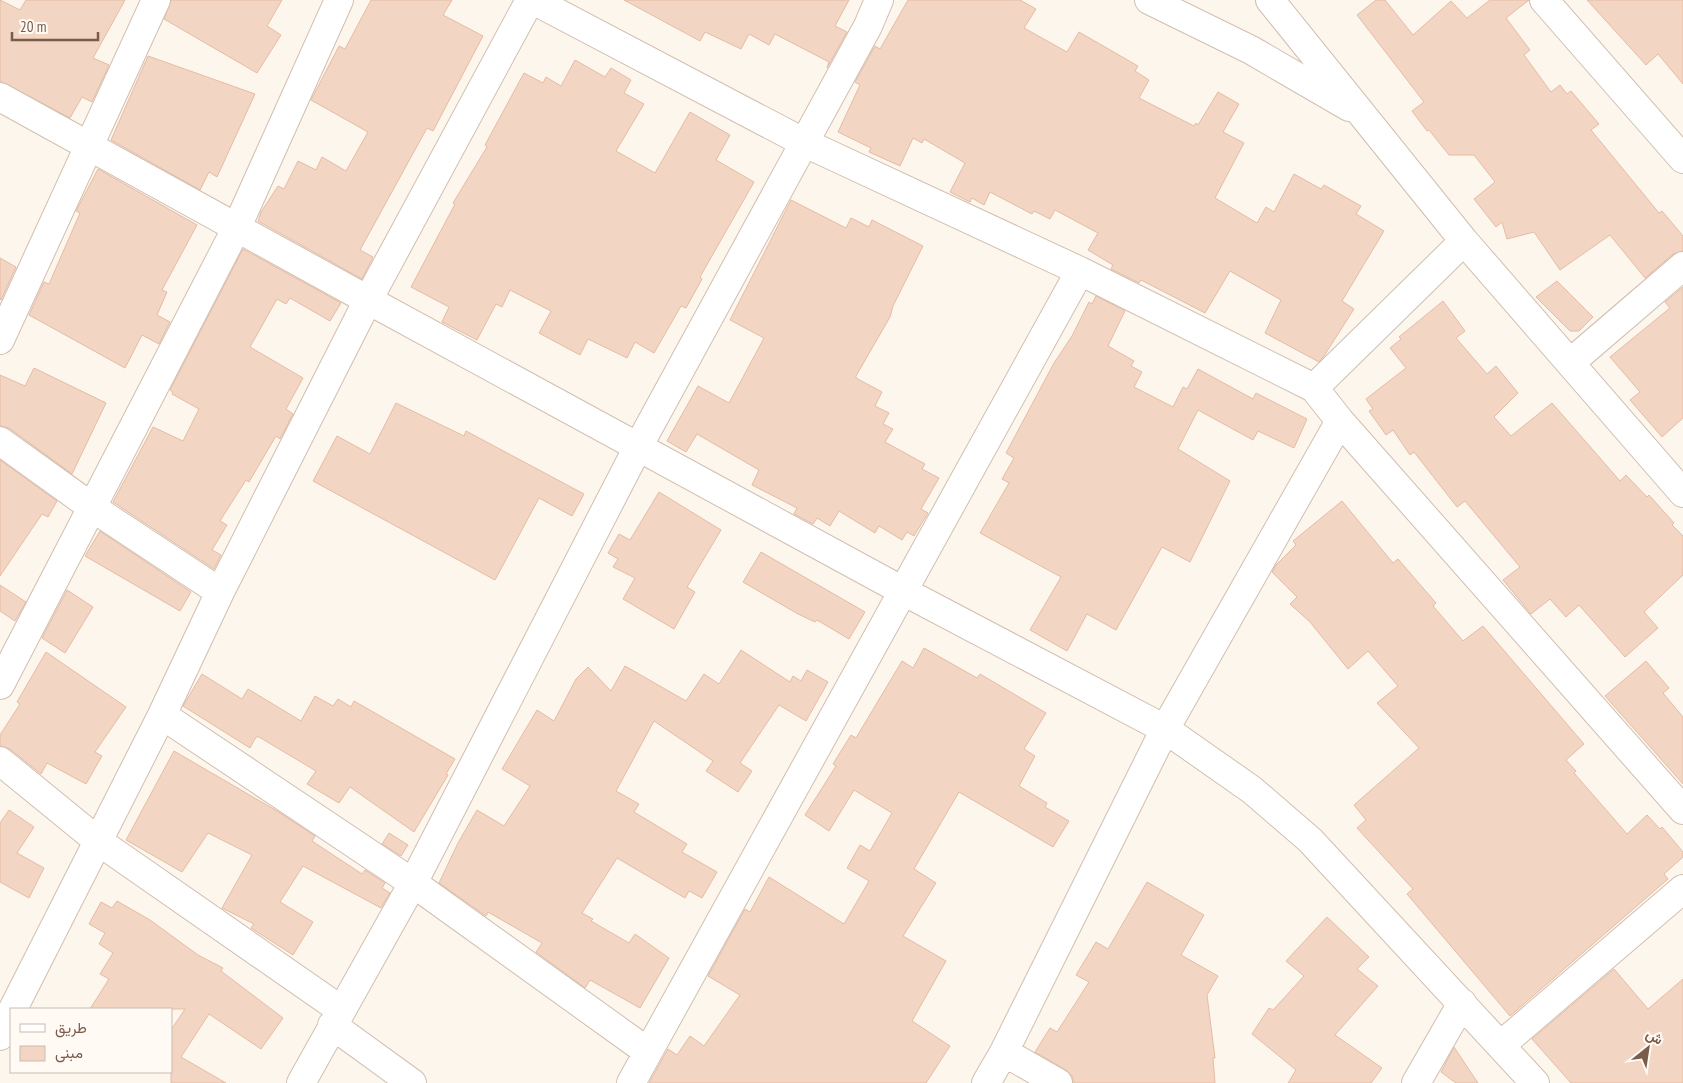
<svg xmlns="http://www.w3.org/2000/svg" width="1683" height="1083" font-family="'PT Sans Narrow',Vazirmatn,sans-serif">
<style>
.building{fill:#f3d5c3;stroke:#e6bba3}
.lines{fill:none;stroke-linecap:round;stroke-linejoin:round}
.minor-casing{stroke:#d1beb0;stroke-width:30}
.minor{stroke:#fff;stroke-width:28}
</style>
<rect width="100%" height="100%" fill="#fdf6ec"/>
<path class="building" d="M0 0 20 10 26 0H125L93 58 109 65 92 102 82 97 70 118 0 81Z
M171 0H282L267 26 281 35 257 73 164 19Z
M371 0H452L443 15 483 36 433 131 427 128 360 250 373 257 362 279 258 221 261 212 278 186 284 189 298 161 316 170 322 157 346 171 368 132 311 100 339 46 345 49Z
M624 0H849L835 26 847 32 827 68 829 62 775 34 769 45 749 34 741 49 705 32 700 41Z
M908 0H1020L1036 9 1024 28 1067 52 1079 32 1138 66 1135 71 1149 80 1139 98 1194 126 1196 123 1198 125 1218 92 1239 104 1223 132 1244 143 1215 198 1257 223 1266 207 1274 212 1294 174 1321 189 1324 185 1361 206 1356 214 1384 231 1342 301 1354 309 1324 356 1319 362 1265 333 1281 300 1230 271 1205 313 1141 280 1139 283 1111 269 1113 265 1088 250 1098 233 1055 210 1050 219 1034 211 1032 214 990 192 984 205 972 198 970 202 950 192 965 163 924 139 922 143 913 138 900 166 869 152 871 148 838 132 860 85 855 82 875 46 880 49Z
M1376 0H1385L1413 35 1451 1 1467 18 1490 0H1529L1506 18 1530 50 1524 55 1551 92 1560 85 1567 94 1571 91 1599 124 1591 130 1659 213 1662 211 1683 236V251L1673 254 1645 278 1610 235 1560 270 1534 232 1507 239 1502 222 1496 227 1474 199 1495 182 1474 155H1449L1429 130 1427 131 1412 111 1424 102 1357 15Z
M1587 0H1683V84L1658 54 1646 65Z
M148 56 255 94 217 177 209 172 200 190 111 140Z
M575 60 605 77 611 68 631 80 624 93 644 104 616 151 655 173 690 112 730 135 716 160 754 182 700 277 702 279 686 308 681 306 654 353 635 342 627 358 588 339 580 355 539 333 551 311 510 290 502 307 496 304 477 340 442 322 449 307 411 287 455 204 453 203 487 147 485 145 524 73 543 83 546 77 561 86Z
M98 169 197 225 162 290 167 292 157 315 170 322 159 344 142 335 125 368 29 315 44 282 49 284 80 213 76 211Z
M791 200 846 228 851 218 869 227 872 220 923 246 893 306 890 317 856 376V378L882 392 875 406 889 413 883 424 893 429 885 442 925 464 922 469 939 478 921 509 928 513 914 536 907 532 902 540 879 526 875 533 839 511 830 526 817 518 813 524 794 514 797 508 752 485 759 470 697 434 686 452 667 441 698 386 729 403 764 338 730 320Z
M243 249 341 303 330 321 290 298 286 304 277 299 250 347 303 378 286 409 293 414 280 439 276 436 249 482 246 480 220 521 227 525 212 550 221 555 214 569 113 502 153 427 183 441 199 409 172 394 173 392 170 390Z
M0 258 16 267 1 300 0 299Z
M1557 281 1593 317 1579 331H1570L1536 297Z
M1683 287V418L1662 437 1630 400 1640 392 1610 357 1670 308 1665 302Z
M1096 296 1125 311 1108 346 1134 361 1131 366 1142 372 1134 387 1173 407 1183 387 1187 389 1198 369 1253 399 1256 393 1307 419 1294 448 1258 431 1253 440 1198 410 1178 449 1230 481 1190 562 1162 547 1116 630 1087 614 1067 651 1030 630 1061 577 980 533 1009 483 1002 479 1014 458 1006 453 1054 363 1072 336 1089 302 1092 304Z
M1443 301 1465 331 1456 338 1487 374 1496 366 1518 393 1494 417 1511 436 1552 403 1620 481 1626 475 1647 497 1649 495 1674 523 1672 525 1683 536V575L1644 612 1658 628 1625 657 1579 605 1566 617 1550 599 1531 614 1503 580 1520 567 1465 501 1457 507 1414 452 1410 455 1393 430 1386 435 1369 411 1373 409 1366 399 1406 368 1390 348 1401 339 1399 337Z
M34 368 106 403 72 474 9 428 0 426V375L25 386Z
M396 403 464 436 466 431 584 494 572 516 539 498 495 580 313 481 337 436 370 454Z
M0 460 57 501 48 517 42 514 0 576Z
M659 492 721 530 687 587 695 592 674 629 623 599 635 578 613 567 618 559 608 553 619 534 630 540Z
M1342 501 1393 563 1398 559 1436 603 1433 606 1463 641 1483 626 1584 744 1566 760 1576 771 1574 773 1627 834 1647 815 1660 829 1662 827 1683 852V857L1664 874 1668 879 1510 1016 1407 894 1413 889 1357 828 1366 820 1354 805 1419 748 1377 703 1398 686 1368 651 1348 669 1310 622 1290 604 1297 597 1272 572 1276 565 1296 545 1293 541Z
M100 531 191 592 180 611 85 556Z
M761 552 865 612 849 639 817 620 815 622 798 614 743 582Z
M0 585 26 602 15 621 0 611Z
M67 590 93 607 65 653 42 638Z
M924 648 977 678 980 674 1046 713 1024 749 1035 756 1019 786 1047 803 1045 807 1069 821 1053 847 959 792 914 869 936 883 903 936 946 961 912 1021 950 1046 926 1083H649L668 1049 677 1055 690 1036 704 1046 740 995 708 976 745 909 750 912 769 877 844 924 869 881 847 868 860 845 870 851 892 813 854 790 829 831 805 815 836 766 833 764 851 735 856 738 902 661 913 668Z
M741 650 790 682 793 676 801 681 807 670 828 682 806 721 779 705 740 763 752 771 738 792 706 771 713 761 654 721 616 791 639 804 634 812 687 844 682 852 717 872 702 898 689 891 685 898 617 858 582 913 593 919 591 921 629 943 635 934 669 958 640 1008 590 980 585 988 536 952 542 943 488 912 486 916 439 883 458 843 477 810 504 826 530 786 502 769 537 710 554 721 576 679 588 667 611 691 625 666 686 701 704 674 719 684Z
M46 652 126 707 95 752 102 756 86 784 47 763 41 774 10 749 0 746V735L20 704 17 702Z
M1646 661 1669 688 1663 693 1683 717V784L1605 696Z
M202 674 242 699 248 689 301 721 315 696 333 706 338 699 351 707 354 701 455 759 446 774 448 775 414 832 350 787 339 803 307 784 316 771 259 737H256L250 748 183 706Z
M174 751 277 811 315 836 312 841 362 874 365 870 385 883 382 888 390 893 381 908 303 866 280 902 313 922 293 955 251 928 254 924 222 908 252 855 208 833 182 872 126 840Z
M9 810 34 827 17 853 44 868 29 898 0 882V823Z
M389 833 408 845 401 856 382 844Z
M1147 882 1204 915 1181 955 1218 976 1207 995 1215 1058H1213L1215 1083H1074L1072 1076 1066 1070 1035 1052 1050 1028 1057 1032 1089 982 1076 975 1096 942 1108 949Z
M117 901 150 920 198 955 223 968 221 971 283 1018 261 1049 209 1014 181 1057 226 1083H171V1030L185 1009H90L109 979 100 974 113 953 99 944 105 933 89 924 101 902 112 908Z
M1327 917 1369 957 1357 969 1378 986 1335 1035 1382 1068 1371 1083H1288L1296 1070 1252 1034 1269 1008 1273 1010 1304 976 1286 961Z
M1614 969 1648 1009 1683 979V1083H1571L1532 1039Z
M1454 1047 1478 1083H1456L1441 1072Z"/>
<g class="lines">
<g class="minor-casing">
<path id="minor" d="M533 0 805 143 1080 271 1314 388 1340 421 1683 810
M1149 0 1251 50 1349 107
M1270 0 1464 241 1683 493
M1544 0 1683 159
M0 97 368 300 530 0
M0 340 156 0
M1570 363 1683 266
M1314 388 1464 241
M0 441 93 508 220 592
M0 685 237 227 339 0
M162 715 413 883 648 1052
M0 761 98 841 341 1010
M13 1009 162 715 220 592 368 300 903 591 1165 729 1252 790 1310 840 1535 1083
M332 1025 412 1083
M0 1036 11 1014
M1501 1045 1683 889
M1004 1052 1058 1083
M301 1083 413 883 638 447 868 26 879 0
M631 1083 1080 271
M986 1083 1004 1052 1165 729 1340 421
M1416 1083 1462 1003"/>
</g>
<use href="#minor" class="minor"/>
</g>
<rect x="10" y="1008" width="162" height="65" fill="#fffaf3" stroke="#cabbb1"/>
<rect x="20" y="1024" width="25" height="8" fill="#ffffff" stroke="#cabbb1"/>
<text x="55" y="1033" font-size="15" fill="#7a5c4d">طريق</text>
<rect x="20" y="1046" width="25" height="15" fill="#f3d5c3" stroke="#cabbb1"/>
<text x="55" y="1058" font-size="15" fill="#7a5c4d">مبنى</text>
<g transform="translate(1648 1048) rotate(30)" stroke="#fffaf3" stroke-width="4" paint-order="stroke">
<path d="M0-4L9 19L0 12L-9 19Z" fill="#7a5c4d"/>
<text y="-8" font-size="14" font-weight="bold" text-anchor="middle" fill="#7a5c4d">ش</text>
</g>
<path d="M12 32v8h86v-8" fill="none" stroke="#7a5c4d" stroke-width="2.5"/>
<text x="20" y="32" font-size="15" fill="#7a5c4d" stroke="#fffaf3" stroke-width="4" paint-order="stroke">20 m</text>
</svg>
